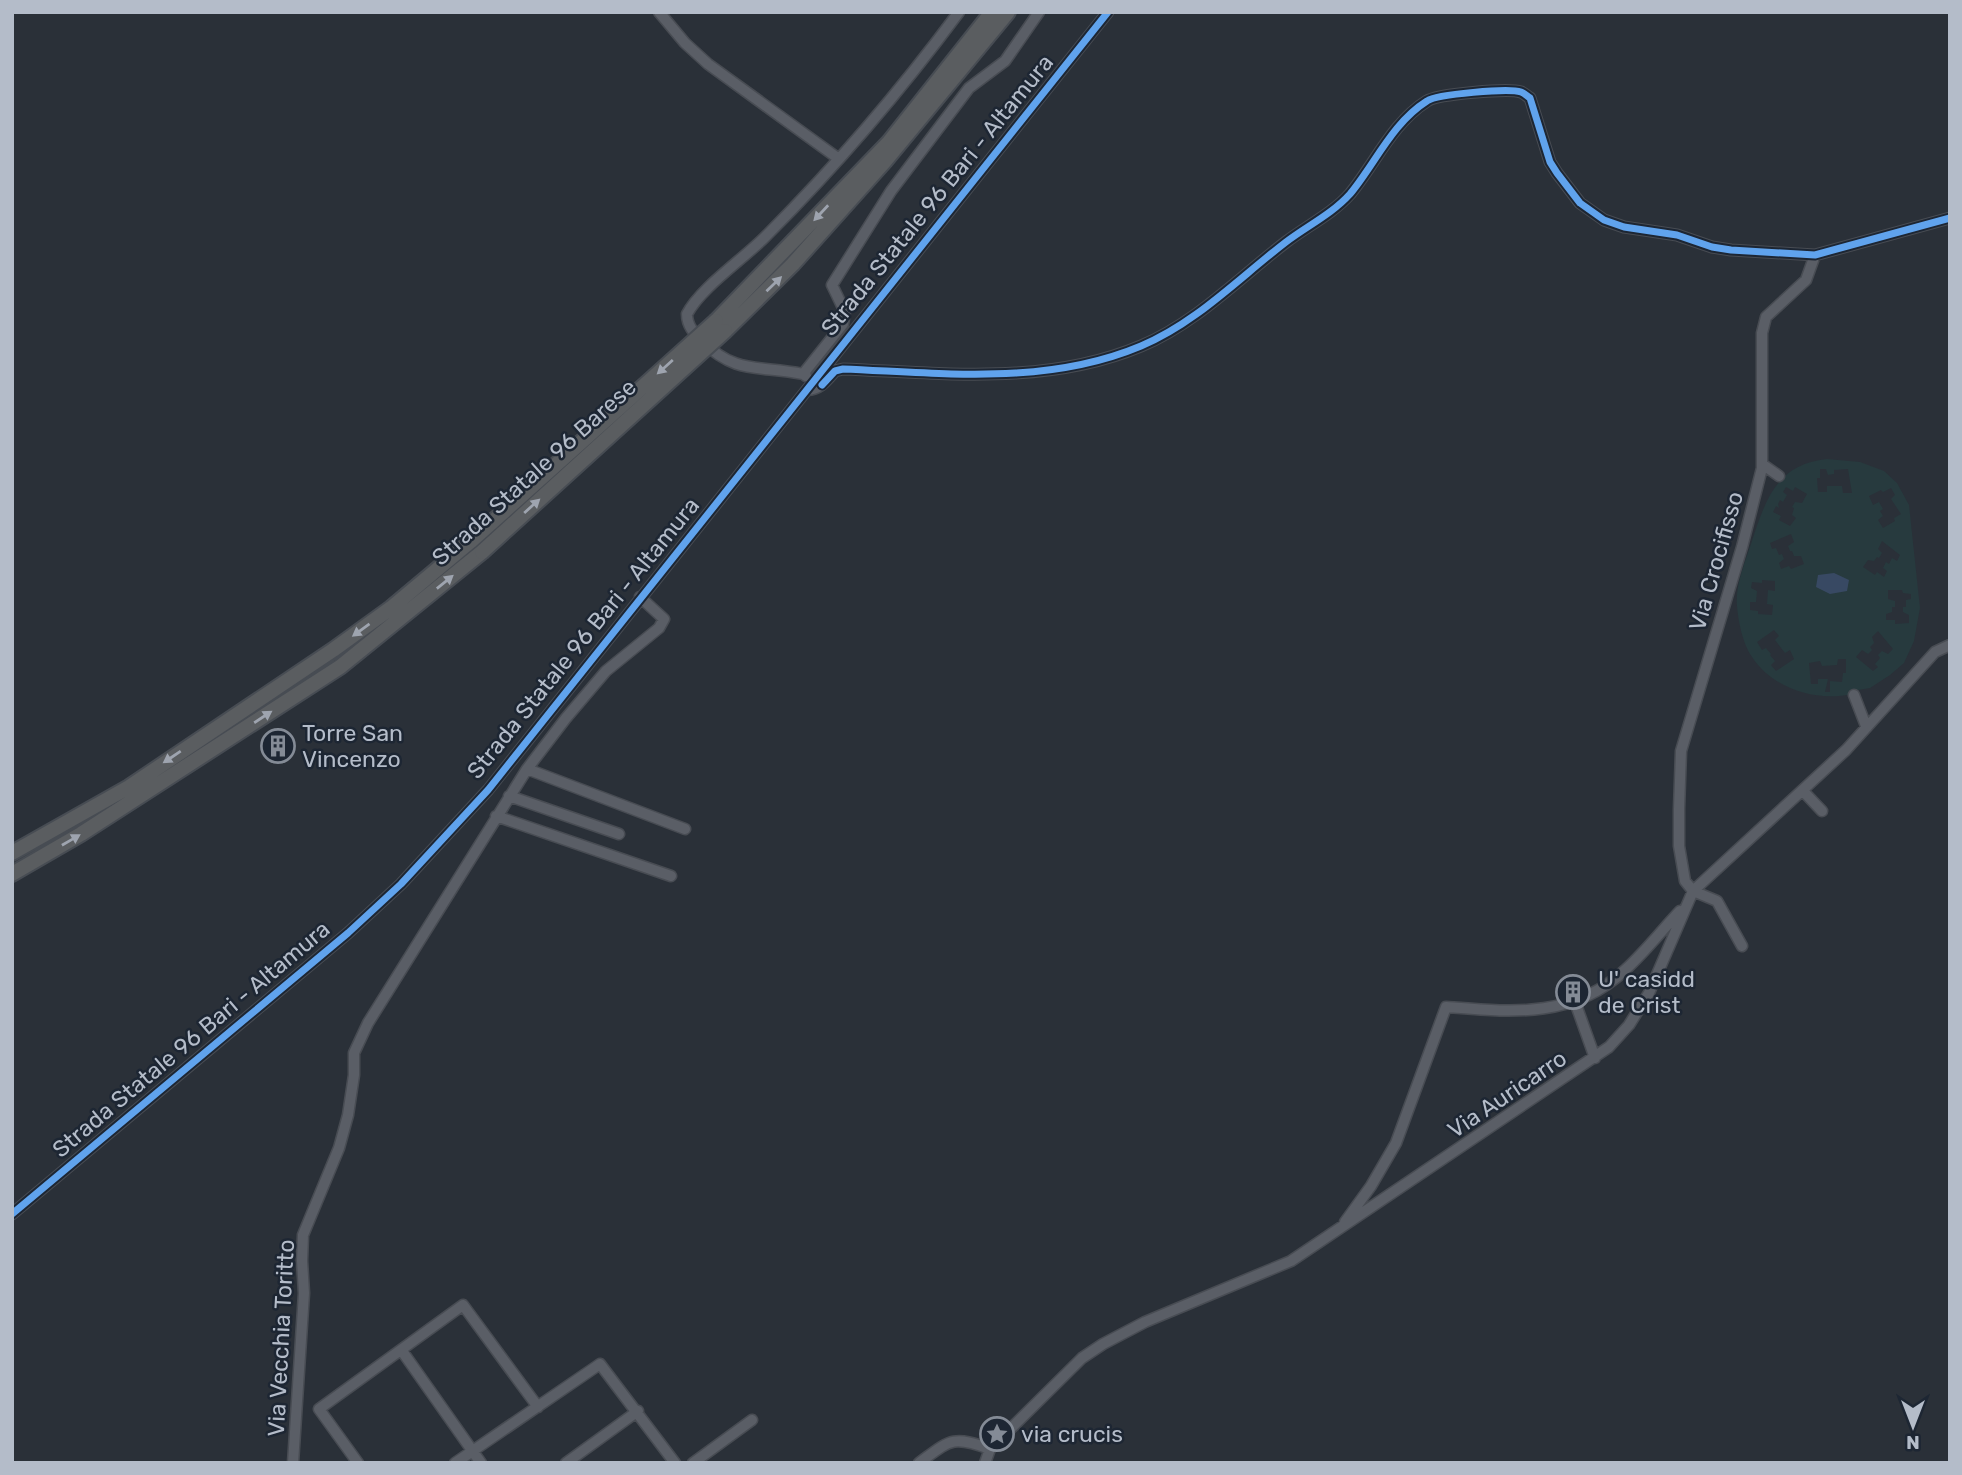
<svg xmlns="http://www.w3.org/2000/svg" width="1962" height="1475" font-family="Rubik,sans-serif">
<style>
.green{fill:#273a3e;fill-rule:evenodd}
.water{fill:#384963}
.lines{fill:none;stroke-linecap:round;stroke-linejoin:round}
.minor-casing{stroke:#484c53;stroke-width:13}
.highway-casing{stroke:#474c53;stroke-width:18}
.minor{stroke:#5a5e66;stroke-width:10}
.highway{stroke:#5a5d60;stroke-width:14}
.highway-bridge-casing{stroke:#474c53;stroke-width:18;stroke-linecap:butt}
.highway-bridge{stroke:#5a5d60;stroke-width:14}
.cycleway-casing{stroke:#1d2633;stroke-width:11}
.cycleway{stroke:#60a3ed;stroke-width:7}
.oneway{fill:#9ea4af}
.labels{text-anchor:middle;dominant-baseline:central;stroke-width:5;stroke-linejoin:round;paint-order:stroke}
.street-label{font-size:23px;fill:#b4bcc9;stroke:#1d2633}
.poi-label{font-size:23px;fill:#b4bcc9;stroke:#1d2633;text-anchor:start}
</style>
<rect width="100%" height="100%" fill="#2a3038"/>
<path class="green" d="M1827 459 1860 462 1884 471 1897 483 1909 505 1920 608 1914 641 1904 663 1890 675 1870 688 1852 691V694C1816 702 1773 689 1752 657 1743 645 1738 621 1737 606 1735 586 1745 562 1751 544 1765 501 1776 464 1827 459ZM1820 469H1826L1828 475 1834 474V470L1848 469 1852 493H1843L1842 486H1827V492H1818L1817 478H1820ZM1786 487 1793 491 1795 487 1807 494 1802 503 1795 502 1792 507 1794 508 1792 515 1796 518 1790 526 1779 520 1781 516 1773 512 1776 506 1779 508 1778 504 1780 500 1783 502 1787 495 1783 492ZM1891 488 1895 495 1891 499 1901 514 1894 518 1895 521 1883 528 1878 520 1883 516 1880 511 1883 509 1879 502 1873 505 1869 496 1881 490 1883 492ZM1791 534 1794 542 1788 546 1790 551H1792L1794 556H1801L1804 564 1791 569 1789 566 1781 569 1779 563 1784 559 1782 554 1779 555 1776 548 1772 549 1770 543ZM1882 541 1900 555 1897 561 1892 558 1889 564 1886 562 1883 568 1887 571 1884 577 1877 572 1875 575 1863 567 1868 560 1874 561 1877 557 1879 558 1882 553 1878 549ZM1762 580 1775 581V591L1768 590 1767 604 1773 605 1772 615 1758 614V611L1750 610V602H1756L1757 591 1751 588 1752 582 1762 583ZM1888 590H1902L1903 593 1911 594V599L1906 600V607H1903V612L1909 615V623L1895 624V620H1886V614L1892 612V607H1895V601L1888 599ZM1774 630 1779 636 1775 640 1785 653 1790 650 1794 659 1776 671 1771 665 1775 661 1770 655 1771 654 1766 648 1762 650 1757 642ZM1878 631 1893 649 1888 654 1882 651 1878 655 1880 658 1875 664 1878 667 1873 671 1856 657 1862 650 1868 654 1872 650 1870 647 1874 643 1872 637ZM1838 659H1846V673H1843L1842 682 1830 681V692H1825L1828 679H1818V684H1811L1809 663 1820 661 1822 666 1837 665Z"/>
<path class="water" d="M1834 573 1849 580 1847 591 1830 594 1816 587 1818 575Z"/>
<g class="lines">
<g class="minor-casing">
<path id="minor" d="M659 12 685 43 708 64 839 159
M803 374C759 365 736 375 702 341 694 333 687 326 687 314 701 287 745 258 767 235 836 166 901 90 959 12
M806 376 803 374 843 324 845 312 832 285 891 191 969 88 1005 61 1039 12
M807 390C821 389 826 381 835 371L843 369C943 373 1046 386 1141 346 1196 323 1239 278 1286 242 1307 226 1332 214 1350 194 1375 164 1392 123 1427 101 1437 94 1509 88 1521 92 1524 93 1527 96 1530 98L1550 162 1557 173 1580 203 1604 220 1624 227 1677 235 1712 247 1731 250 1815 255 1950 218
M1762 464 1779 476
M1854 695 1866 726
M527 769 685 829
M1803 791 1822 811
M509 796 619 834
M496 816 671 876
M1742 946 1717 901 1693 891 1685 881 1679 846V809L1681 751 1742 547 1762 468V333L1766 317 1806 280 1815 255
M1575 1002 1595 1058
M12 1214 348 933 401 884 488 790 1108 12
M1345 1222 1371 1186 1396 1143 1446 1007C1511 1012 1573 1019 1625 970 1645 952 1662 930 1680 911
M402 1351 481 1463
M293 1463 304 1293 302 1261 303 1235 339 1148 348 1115 354 1075V1053L368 1023 527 769 566 718 606 671 659 628 664 619 640 597
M358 1463 319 1409 463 1305 538 1407
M455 1463 600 1364 675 1463
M566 1463 638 1411
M693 1463 752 1420
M919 1463C950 1440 952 1435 990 1449
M985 1463 990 1449 1082 1358 1103 1344 1145 1322 1291 1261 1609 1047 1629 1025 1649 993 1693 891 1846 750 1935 652 1950 645"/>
</g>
<g class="highway-casing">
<path id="highway" d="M716 321 889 142 992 12
M725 331 793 264 885 161 1008 12
M12 853 129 787 333 650 391 608 471 541
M12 874 81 834 340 667 482 552"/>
</g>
<use href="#minor" class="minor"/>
<use href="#highway" class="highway"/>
<g class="highway-bridge-casing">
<path id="highway-bridge" d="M471 541 716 321
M482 552 725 331"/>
</g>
<use href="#highway-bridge" class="highway-bridge"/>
<g class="cycleway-casing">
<path id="cycleway" d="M822 385 835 371 843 369C943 373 1046 386 1141 346 1196 323 1239 278 1286 242 1307 226 1332 214 1350 194 1375 164 1392 123 1427 101 1437 94 1509 88 1521 92 1524 93 1527 96 1530 98L1550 162 1557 173 1580 203 1604 220 1624 227 1677 235 1712 247 1731 250 1815 255 1950 218
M12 1214 348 933 401 884 488 790 1108 12"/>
</g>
<use href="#cycleway" class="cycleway"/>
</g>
<defs><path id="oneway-solid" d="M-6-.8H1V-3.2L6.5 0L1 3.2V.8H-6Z" transform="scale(1.75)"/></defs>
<g class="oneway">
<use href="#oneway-solid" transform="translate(821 213) rotate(133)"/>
<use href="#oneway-solid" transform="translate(774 284) rotate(-44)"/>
<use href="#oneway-solid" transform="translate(665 367) rotate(138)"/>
<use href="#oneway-solid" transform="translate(532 506) rotate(-42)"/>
<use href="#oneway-solid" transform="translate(445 582) rotate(-39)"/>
<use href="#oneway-solid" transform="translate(361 630) rotate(144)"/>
<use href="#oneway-solid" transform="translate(263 717) rotate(-33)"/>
<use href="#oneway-solid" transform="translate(172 757) rotate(146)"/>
<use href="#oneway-solid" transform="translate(71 840) rotate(-30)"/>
</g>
<defs>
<g id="building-ring" transform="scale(1.75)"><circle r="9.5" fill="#1d2633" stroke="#848b96" stroke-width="1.5"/><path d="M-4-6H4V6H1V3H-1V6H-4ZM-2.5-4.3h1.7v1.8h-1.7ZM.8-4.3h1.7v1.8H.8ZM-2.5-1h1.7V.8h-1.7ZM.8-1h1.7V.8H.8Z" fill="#848b96"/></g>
<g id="sight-ring" transform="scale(1.75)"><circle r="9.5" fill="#1d2633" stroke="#848b96" stroke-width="1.5"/><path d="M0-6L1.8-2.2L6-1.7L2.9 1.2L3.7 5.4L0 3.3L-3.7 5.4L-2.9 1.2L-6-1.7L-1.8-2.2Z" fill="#848b96"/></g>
</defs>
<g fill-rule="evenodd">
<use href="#building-ring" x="278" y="746"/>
<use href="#building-ring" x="1573" y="992"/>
<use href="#sight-ring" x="997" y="1434"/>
</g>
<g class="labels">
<g class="street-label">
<text transform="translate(937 195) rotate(-51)">Strada Statale 96 Bari - Altamura</text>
<text transform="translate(534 472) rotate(-42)">Strada Statale 96 Barese</text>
<text transform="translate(1716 561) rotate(-74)">Via Crocifisso</text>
<text transform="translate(583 638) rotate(-51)">Strada Statale 96 Bari - Altamura</text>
<text transform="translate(191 1039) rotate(-40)">Strada Statale 96 Bari - Altamura</text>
<text transform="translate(1507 1094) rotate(-34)">Via Auricarro</text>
<text transform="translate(281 1338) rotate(-87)">Via Vecchia Toritto</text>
</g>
<g class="poi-label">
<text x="302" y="733">Torre San<tspan x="302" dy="26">Vincenzo</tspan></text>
<text x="1598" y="979">U' casidd<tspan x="1598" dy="26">de Crist</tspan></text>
<text x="1021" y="1434">via crucis</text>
</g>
</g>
<rect width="1962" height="1475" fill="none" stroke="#b4bcc9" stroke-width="28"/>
<g transform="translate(1913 1426) rotate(180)" stroke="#1d2633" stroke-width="5" paint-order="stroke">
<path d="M0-5L12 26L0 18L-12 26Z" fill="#b4bcc9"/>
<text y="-10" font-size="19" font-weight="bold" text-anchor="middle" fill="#b4bcc9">N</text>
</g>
</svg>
